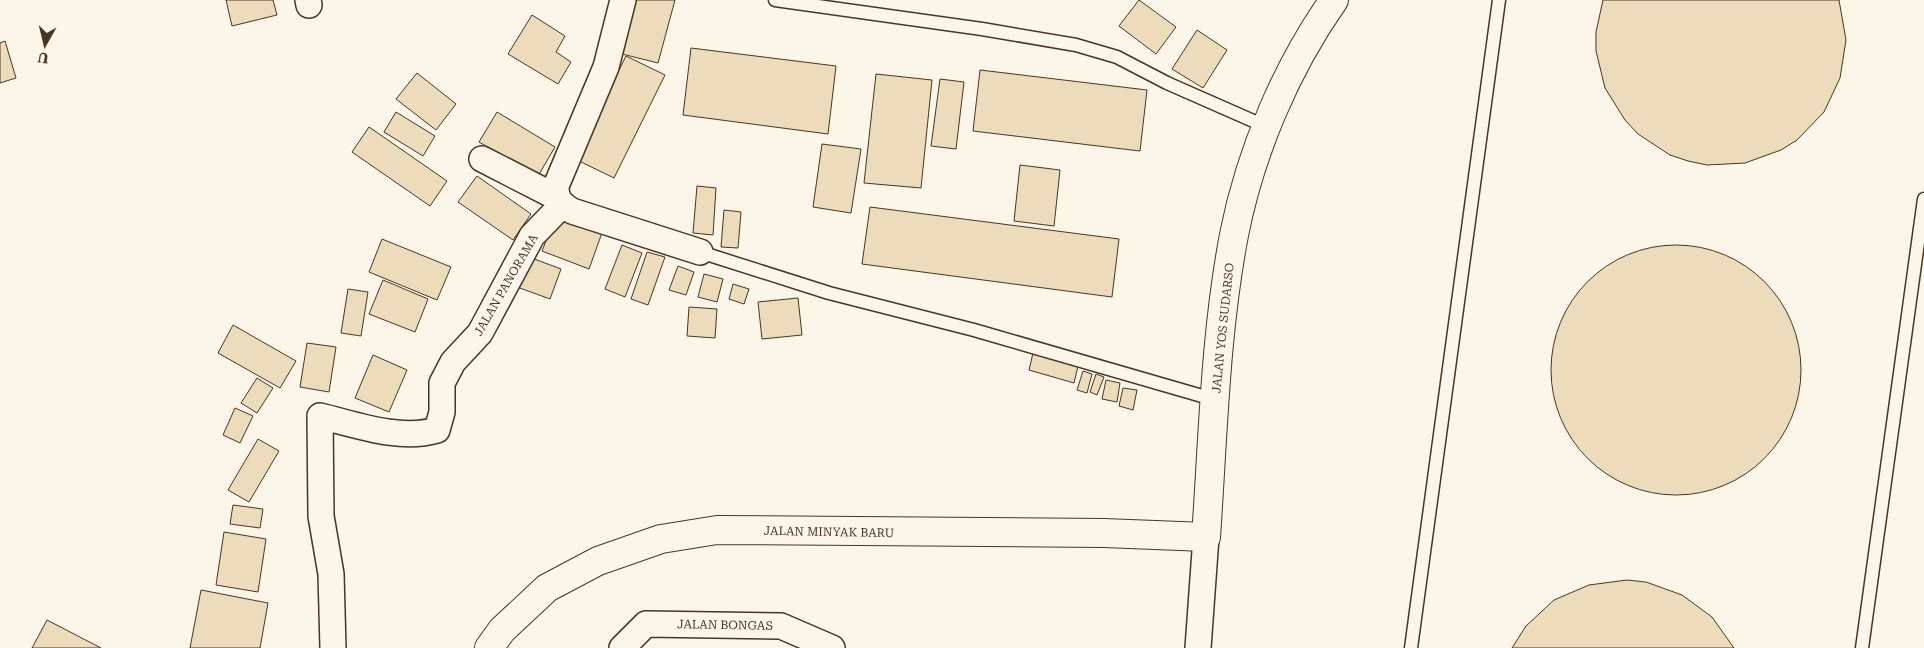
<svg xmlns="http://www.w3.org/2000/svg" width="1924" height="648" font-family="'Roboto Serif',serif">
<style>
.building{fill:#ecdcbc;stroke:#4a3520}
.lines{fill:none;stroke-linecap:round;stroke-linejoin:round}
.service-casing{stroke:#4a3520;stroke-width:15}
.minor-casing{stroke:#4a3520;stroke-width:28}
.secondary-casing{stroke:#4a3520;stroke-width:30}
.service{stroke:#fbf6e9;stroke-width:12}
.minor{stroke:#fbf6e9;stroke-width:25}
.secondary{stroke:#fbf6e9;stroke-width:28}
.labels{text-anchor:middle;dominant-baseline:central;stroke-width:4;stroke-linejoin:round;paint-order:stroke}
.street-label{font-size:12px;fill:#4a3520;stroke:#fbf6e9}
</style>
<rect width="100%" height="100%" fill="#fbf6e9"/>
<path class="building" d="M226 0H273L277 15 232 26Z
M628 0H675L658 63 614 52Z
M1139 0 1176 27 1156 54 1119 26Z
M1603 0H1839L1846 40 1840 78 1824 112 1797 140 1781 150 1745 163 1707 165 1688 161 1670 155 1638 134 1625 120 1605 88 1596 51V32Z
M532 15 565 36 556 52 571 62 558 84 508 54Z
M1197 30 1227 50 1203 88 1172 69Z
M5 41 16 78 0 83V43Z
M691 48 836 66 828 134 683 115Z
M626 56 665 75 614 178 575 159Z
M980 70 1147 90 1140 151 973 131Z
M417 73 456 104 436 130 396 99Z
M876 74 932 80 921 188 864 183Z
M940 79 964 82 956 149 931 146Z
M396 112 435 136 423 156 384 132Z
M497 112 555 147 538 176 479 142Z
M369 127 447 181 430 206 352 152Z
M822 144 861 149 851 213 813 207Z
M1020 165 1060 170 1054 226 1014 221Z
M477 176 531 214 513 240 458 202Z
M697 186 716 188 713 235 693 233Z
M870 207 1119 239 1112 297 862 264Z
M724 210 741 212 738 248 721 247Z
M557 213 603 230 589 269 542 251Z
M382 239 451 267 437 300 369 272Z
M622 245 642 253 625 297 605 289Z
M1551 370a125 125 0 1 1 250 0a125 125 0 1 1-250 0Z
M647 252 665 257 648 305 631 299Z
M529 257 561 269 550 299 517 287Z
M678 266 694 272 686 295 669 290Z
M704 274 723 279 717 302 698 297Z
M383 280 428 299 415 332 369 314Z
M733 284 749 289 744 304 729 299Z
M348 289 368 292 361 336 341 333Z
M798 298 802 335 762 339 758 302Z
M689 307 717 309 715 338 687 336Z
M233 325 296 361 280 388 218 353Z
M307 343 336 347 329 392 300 387Z
M1033 353 1078 366 1074 383 1029 370Z
M373 355 407 370 389 412 355 398Z
M1083 371 1092 374 1087 393 1077 390Z
M1096 374 1104 377 1097 395 1090 392Z
M257 378 273 388 257 413 241 403Z
M1106 380 1120 383 1117 402 1102 399Z
M1123 388 1137 390 1133 410 1119 406Z
M235 408 253 416 240 443 223 435Z
M258 439 279 451 249 502 228 490Z
M233 505 263 509 260 528 230 524Z
M224 532 266 539 258 592 216 585Z
M1627 580 1646 582 1682 595 1712 617 1734 648H1512L1526 626 1554 600 1589 585Z
M201 590 268 603 260 648H190Z
M47 620 101 648H32Z"/>
<g class="lines">
<g class="service-casing">
<path id="service" d="M775 0 982 29 1076 45 1117 57 1167 83 1267 127
M700 252 829 293 974 330 1216 400
M1411 648 1499 0
M1862 648 1924 199"/>
</g>
<g class="minor-casing">
<path id="minor" d="M308 0 309 5
M623 0 606 67 556 186C556 200 561 204 572 211L700 252
M482 159 556 197
M333 648 331 574 321 516 320 416C357 425 400 441 437 430L442 412V383L453 362 480 333 532 236 562 205
M622 648 646 624 781 626 832 648
M1198 648 1206 537"/>
</g>
<g class="secondary-casing">
<path id="secondary" d="M489 648 502 630 547 588 598 561 661 539 717 530 1104 533 1206 537C1213 437 1215 334 1234 235 1250 153 1286 68 1334 0"/>
</g>
<use href="#service" class="service"/>
<use href="#minor" class="minor"/>
<use href="#secondary" class="secondary"/>
</g>
<g class="labels">
<g class="street-label">
<text transform="translate(506 285) rotate(-60)">JALAN PANORAMA</text>
<text transform="translate(1223 328) rotate(-84)">JALAN YOS SUDARSO</text>
<text transform="translate(829 532) rotate(1)">JALAN MINYAK BARU</text>
<text transform="translate(725 625) rotate(1)">JALAN BONGAS</text>
</g>
</g>
<g transform="translate(45 45) rotate(188)" stroke="#fbf6e9" stroke-width="4" paint-order="stroke">
<path d="M0-4L9 19L0 12L-9 19Z" fill="#4a3520"/>
<text y="-8" font-size="14" font-weight="bold" text-anchor="middle" fill="#4a3520">U</text>
</g>
</svg>
